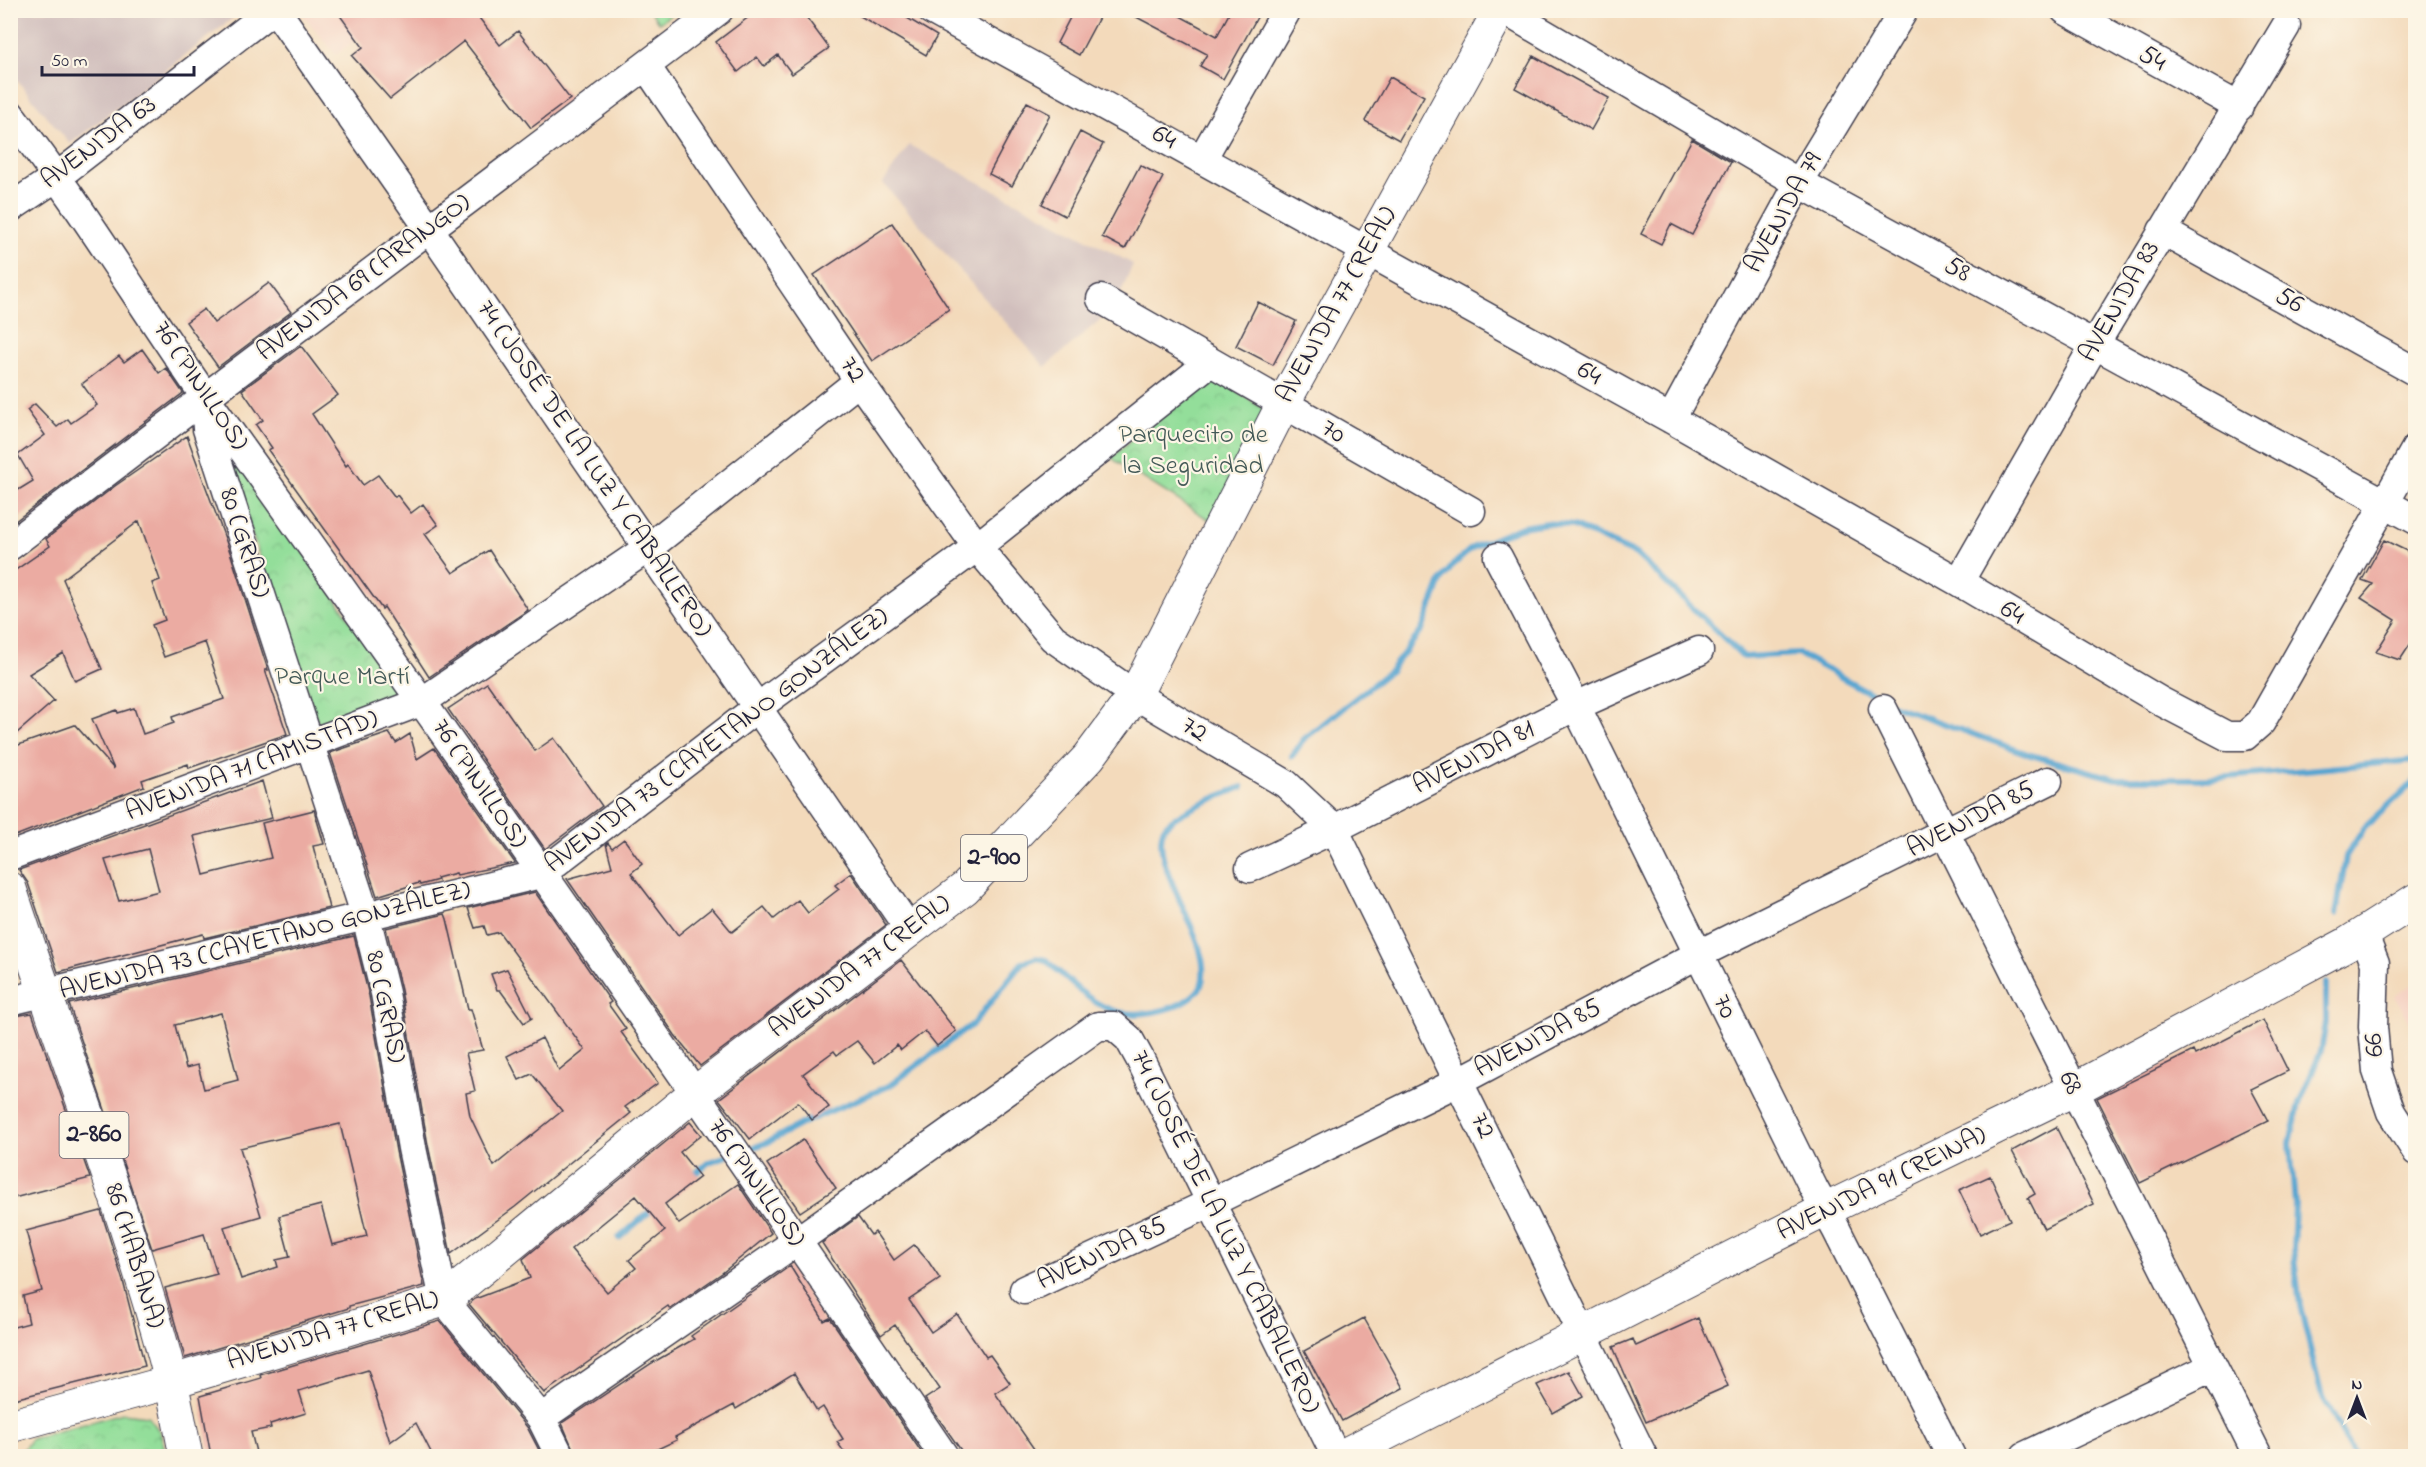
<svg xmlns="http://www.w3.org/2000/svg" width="2426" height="1467" font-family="'Indie Flower',sans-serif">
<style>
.built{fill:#f5d2c3}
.industrial{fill:#d1bfbd}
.green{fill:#93de9a;stroke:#5a806a;stroke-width:1.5}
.park{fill:url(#park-crowns);stroke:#5a806a;stroke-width:1.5}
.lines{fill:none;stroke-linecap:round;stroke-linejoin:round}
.stream{stroke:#57a4d0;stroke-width:6}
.building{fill:#ebaba2;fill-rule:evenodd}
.minor-casing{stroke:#413e4e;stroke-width:31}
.major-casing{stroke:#413e4e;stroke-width:35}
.minor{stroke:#fff;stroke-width:28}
.major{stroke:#fff;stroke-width:33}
.labels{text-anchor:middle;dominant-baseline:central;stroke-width:4.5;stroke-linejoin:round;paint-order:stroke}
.shield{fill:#fcf5e5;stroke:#63616e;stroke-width:1.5}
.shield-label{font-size:26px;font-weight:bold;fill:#22223b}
.street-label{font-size:27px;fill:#22223b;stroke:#fcf5e5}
.park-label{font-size:27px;fill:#445a58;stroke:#fcf5e5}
</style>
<defs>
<pattern id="park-crowns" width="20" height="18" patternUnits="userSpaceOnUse" patternTransform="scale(1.5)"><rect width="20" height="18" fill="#93de9a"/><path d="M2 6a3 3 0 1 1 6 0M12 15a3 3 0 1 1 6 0" fill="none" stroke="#7ebe86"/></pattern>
</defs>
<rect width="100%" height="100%" fill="#fcf5e5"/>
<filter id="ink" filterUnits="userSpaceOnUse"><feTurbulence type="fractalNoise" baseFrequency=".0167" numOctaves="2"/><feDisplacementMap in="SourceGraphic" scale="12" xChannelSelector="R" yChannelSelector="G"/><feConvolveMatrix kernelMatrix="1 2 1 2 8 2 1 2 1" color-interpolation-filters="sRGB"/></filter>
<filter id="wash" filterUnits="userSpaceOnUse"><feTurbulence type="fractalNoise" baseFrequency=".008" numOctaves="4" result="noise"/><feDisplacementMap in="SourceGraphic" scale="24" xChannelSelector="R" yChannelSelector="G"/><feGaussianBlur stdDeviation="1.35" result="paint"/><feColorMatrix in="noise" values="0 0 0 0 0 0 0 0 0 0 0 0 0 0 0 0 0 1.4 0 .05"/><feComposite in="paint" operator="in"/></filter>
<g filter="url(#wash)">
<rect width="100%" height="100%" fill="#f3dabb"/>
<path class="built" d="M300 11H390L336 55Z
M2415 983V1030L2394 996Z"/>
<path class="industrial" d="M239 10 241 12 70 144 11 73V11Z
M909 145 1133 264 1115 307 1045 367 883 183Z"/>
<path class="green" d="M650 11H676L659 23Z"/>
<path class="park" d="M1209 372 1269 413 1211 521 1111 458Z
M232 445 402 697 320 729 223 451Z
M123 1413 148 1416 160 1432 167 1456H19L31 1439Z"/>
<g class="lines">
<path class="stream" d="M1892 705 2031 755 2116 779H2207L2416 760
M1292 756 1304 739 1390 671 1422 630 1441 581 1453 565 1472 548 1522 527 1547 523 1574 526 1636 554 1744 657 1799 654 1883 700
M2336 914 2346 856 2365 827 2416 780
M2326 983V1023L2321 1051 2299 1104 2290 1143 2295 1205 2293 1250 2300 1306 2321 1393 2355 1456
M743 1151 766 1143 805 1122 889 1086 973 1024 1022 963 1036 958 1046 960C1089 999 1111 1028 1173 1007 1182 1004 1197 995 1201 986 1217 944 1149 869 1163 830 1169 814 1225 794 1242 787
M690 1178 709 1162 727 1156
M619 1238 655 1207"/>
</g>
<g id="blocks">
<path class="building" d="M336 10H473L500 45 518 31 570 99 531 128 464 41 390 99 352 56 363 47Z
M758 10H801L829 48 792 74 778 55 764 66 757 57 738 72 716 42Z
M850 10H894L937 36 926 55Z
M1074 10H1103L1079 55 1057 43Z
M1123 10H1169L1217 36 1231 10H1261L1223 79 1200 66 1207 54Z
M1533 56 1609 98 1591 130 1515 88Z
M1390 77 1424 96 1399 140 1365 121Z
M1027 102 1050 114 1012 186 989 174Z
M1080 132 1103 144 1065 216 1042 204Z
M1692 139 1731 162 1692 235 1671 224 1661 244 1641 234Z
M1140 165 1163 177 1125 249 1102 237Z
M892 223 949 309 872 361 814 275Z
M269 283 291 312 218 367 186 322 204 309 214 323Z
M1258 302 1296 321 1273 365 1236 346Z
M301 346 338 395 312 414 346 466 348 464 363 485 378 475 395 497 397 495 411 513 423 504 438 525 425 534 453 573 489 550 528 610 429 677 384 607 382 609 268 450 272 448 256 425 263 420 242 390Z
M142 349 159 373 166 368 183 393 10 525V495L33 481 18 455 45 435 27 410 35 404 57 427 68 419 71 423 97 405 82 384 119 356 124 362Z
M187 436 230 552 268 670H265L287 734 189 768 188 764 142 780 144 786 10 838V748L75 725 114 769 92 719 117 710 118 713 134 708 143 734 174 723 172 717 224 699 205 642 164 657 152 625 165 620 152 583 160 580 139 521 63 579 102 669 75 681 63 653 29 674 54 701 10 739V574L50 546 46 539 115 486Z
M2384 540 2415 555V637L2400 660 2376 652 2396 620 2361 598 2373 584 2362 580Z
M487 683 535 751 554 738 602 806 545 849 448 709Z
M389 733 396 743 410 734 417 759 434 748 515 863 457 875 456 873 437 878 438 880 420 885 419 883 377 896 330 753Z
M262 781 272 818 194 836 204 875 271 858 262 823 314 810 324 844 313 846 329 908 204 938 203 934 58 972 28 883 19 870ZM148 849 159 891 119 901 105 860Z
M624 839 642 864 631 873 678 935 712 908 732 932 764 907 774 919 798 900 808 913 839 889 835 885 851 873 886 925 700 1066 675 1035 567 879 612 867 606 844 608 843 612 848Z
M535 892 611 1002 608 1004 626 1029 621 1032 658 1083 625 1107 631 1113 515 1207 451 1254 428 1145 401 990 386 928 445 914 447 919 468 1009H471L483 1050 466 1053 475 1091 466 1093 470 1116 494 1166 562 1111 532 1074 519 1080 507 1056 542 1038 559 1071 585 1050 499 932 487 935 484 926 475 928 468 908Z
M354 936 369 996 396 1151 424 1286 349 1306V1308L185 1358 165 1288 217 1274 204 1234 152 1249 69 1004ZM221 1013 238 1080 204 1089 198 1065 186 1068 175 1025ZM340 1124 367 1236 332 1245 321 1205 279 1216 290 1257 276 1260 278 1267 241 1279 224 1227 261 1216 240 1148Z
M901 960 956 1031 937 1046 925 1031 901 1050 897 1045 875 1063 857 1041 837 1055 834 1051 803 1074 829 1107 812 1120 798 1102 750 1139 719 1099Z
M507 969 532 1018 524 1023 500 990H497L491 974Z
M32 1013 90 1178 10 1199V1017Z
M2263 1020 2288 1071 2251 1089 2268 1121 2140 1183 2097 1098 2193 1051 2195 1055Z
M690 1122 701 1135 680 1152 700 1177 665 1204 679 1224 738 1184 771 1233 722 1273 670 1309 668 1306 544 1393 469 1304 475 1299 530 1278 523 1259ZM636 1196 665 1231 629 1260 636 1268 607 1292 571 1249Z
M2056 1127 2094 1204 2044 1229 2028 1198 2035 1194 2012 1151Z
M803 1140 836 1188 800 1212 767 1164Z
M1990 1176 2010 1220 1980 1234 1959 1190Z
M101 1211 123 1281 145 1366 10 1400V1328L29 1323 23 1296 42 1291 26 1231Z
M858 1217 871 1235 875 1232 894 1260 914 1245 928 1261 940 1279 909 1300 931 1332 957 1314 986 1357 990 1355 1010 1383 995 1393 1039 1456H965L925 1399 940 1389 895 1325 881 1335 822 1243Z
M790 1266 824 1321 830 1318 924 1456H847L837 1442 843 1439 823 1407 817 1411 794 1373 736 1409 734 1405 675 1437 677 1440 653 1451 656 1456H576L562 1423 652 1363 694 1339 691 1336Z
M1364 1318 1403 1388 1342 1421 1304 1351Z
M1698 1318 1728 1386 1646 1422 1613 1347 1633 1339 1636 1346Z
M440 1321 527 1427 542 1456H433L416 1423 390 1442 368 1370 299 1391 306 1413 270 1424 271 1428 251 1432 257 1456H211L200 1396 261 1378 260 1375Z
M1569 1371 1583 1396 1553 1413 1537 1385Z"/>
</g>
</g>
<g filter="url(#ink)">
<use href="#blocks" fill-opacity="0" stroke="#413e4e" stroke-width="1.5"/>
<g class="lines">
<g class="minor-casing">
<path id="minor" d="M276 10 430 230 909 929
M931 10 1671 419 1959 582 2162 702 2227 736H2245L2261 722 2416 448
M1504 10 1799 183 2416 520
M2065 10 2239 107
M646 66 859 381 977 547 1053 638 1135 695 1286 784 1334 829 1643 1456
M10 114C86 212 149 318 220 418 466 761 707 1108 944 1456
M1202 159 1287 10
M10 208 58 176 272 10
M2162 231 2416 372
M1101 299 1471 511
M205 400 207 429 366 917 385 993 412 1148 444 1300 541 1418 560 1456
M1671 419 1799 183 1904 10
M10 546C245 365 483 190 719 10
M1498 557 1576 706 1814 1189 1836 1229 1951 1456
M1959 582 2094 346 2286 26
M1883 709 2258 1456
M10 856 423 701 648 548 859 381
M1250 868 1334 829 1576 706 1699 651
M2363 933 2375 963 2373 1027 2377 1071 2391 1112 2416 1151
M10 1001 541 874 758 707 977 547 1210 362
M1024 1290 1210 1203 1460 1081 1699 954 2048 781
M541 1418 797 1241 1098 1026H1114L1129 1039 1140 1059 1336 1456
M2025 1456 2212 1367"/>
</g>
<g class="major-casing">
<path id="major" d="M10 889C60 1043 120 1194 163 1350 173 1385 179 1421 186 1456
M10 1426 170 1382 444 1300 694 1094 965 888 1089 757 1135 695 1283 404 1500 10
M1342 1456 1825 1210 2073 1090 2347 944 2416 900"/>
</g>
<use href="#minor" class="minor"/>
<use href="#major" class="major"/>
</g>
</g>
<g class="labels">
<g class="shield">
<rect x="961" y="835" width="66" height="46" rx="4.5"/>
<rect x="59.5" y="1112" width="69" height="46" rx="4.5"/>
</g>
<g class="shield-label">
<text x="994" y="858">2-900</text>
<text x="94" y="1135">2-860</text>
</g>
<g class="street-label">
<text transform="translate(2152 59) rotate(29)">54</text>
<text transform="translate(1164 138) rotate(29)">64</text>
<text transform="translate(99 143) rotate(-37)">AVENIDA 63</text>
<text transform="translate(1784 213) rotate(-61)">AVENIDA 79</text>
<text transform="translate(1957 270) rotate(29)">58</text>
<text transform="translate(364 278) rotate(-37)">AVENIDA 69 (ARANGO)</text>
<text transform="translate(2289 301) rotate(29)">56</text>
<text transform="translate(2120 302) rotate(-60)">AVENIDA 83</text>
<text transform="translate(1337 305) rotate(-61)">AVENIDA 77 (REAL)</text>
<text transform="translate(852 370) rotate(56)">72</text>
<text transform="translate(1589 374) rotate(29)">64</text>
<text transform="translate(200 386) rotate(56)">76 (PINILLOS)</text>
<text transform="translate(1333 432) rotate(30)">70</text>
<text transform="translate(594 469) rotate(56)">74 (JOSÉ DE LA LUZ Y CABALLERO)</text>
<text transform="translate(244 543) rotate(72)">80 (GRAS)</text>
<text transform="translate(2012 613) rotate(31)">64</text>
<text transform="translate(1194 730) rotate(31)">72</text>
<text transform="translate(717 741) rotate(-37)">AVENIDA 73 (CAYETANO GONZÁLEZ)</text>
<text transform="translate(1474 758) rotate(-27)">AVENIDA 81</text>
<text transform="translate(252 766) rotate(-21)">AVENIDA 71 (AMISTAD)</text>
<text transform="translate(479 784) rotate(56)">76 (PINILLOS)</text>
<text transform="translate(1971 820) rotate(-27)">AVENIDA 85</text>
<text transform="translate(265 941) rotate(-14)">AVENIDA 73 (CAYETANO GONZÁLEZ)</text>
<text transform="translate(860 967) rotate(-37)">AVENIDA 77 (REAL)</text>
<text transform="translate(385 1007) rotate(78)">80 (GRAS)</text>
<text transform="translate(1724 1007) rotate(64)">70</text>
<text transform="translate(1538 1039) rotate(-28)">AVENIDA 85</text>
<text transform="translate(2375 1045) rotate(-95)">66</text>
<text transform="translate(2070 1083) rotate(63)">68</text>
<text transform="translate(1482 1126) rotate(64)">72</text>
<text transform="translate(756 1183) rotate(55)">76 (PINILLOS)</text>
<text transform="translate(1882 1184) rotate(-26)">AVENIDA 91 (REINA)</text>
<text transform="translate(1225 1232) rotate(64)">74 (JOSÉ DE LA LUZ Y CABALLERO)</text>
<text transform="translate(1102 1254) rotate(-25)">AVENIDA 85</text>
<text transform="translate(134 1256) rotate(73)">86 (HABANA)</text>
<text transform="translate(333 1331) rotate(-17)">AVENIDA 77 (REAL)</text>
</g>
<g class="park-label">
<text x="1193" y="435">Parquecito de<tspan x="1193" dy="31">la Seguridad</tspan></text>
<text x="342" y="677">Parque Martí</text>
</g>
</g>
<rect width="2426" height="1467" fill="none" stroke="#fcf5e5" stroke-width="36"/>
<g transform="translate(2357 1398)" stroke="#fcf5e5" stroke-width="4.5" paint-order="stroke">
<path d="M0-4.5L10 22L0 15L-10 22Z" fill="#22223b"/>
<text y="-9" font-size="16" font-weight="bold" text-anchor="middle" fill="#22223b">N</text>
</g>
<path d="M42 66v9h152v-9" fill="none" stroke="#22223b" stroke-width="3"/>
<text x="51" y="66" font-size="18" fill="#22223b" stroke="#fcf5e5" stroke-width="4.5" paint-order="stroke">50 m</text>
</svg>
